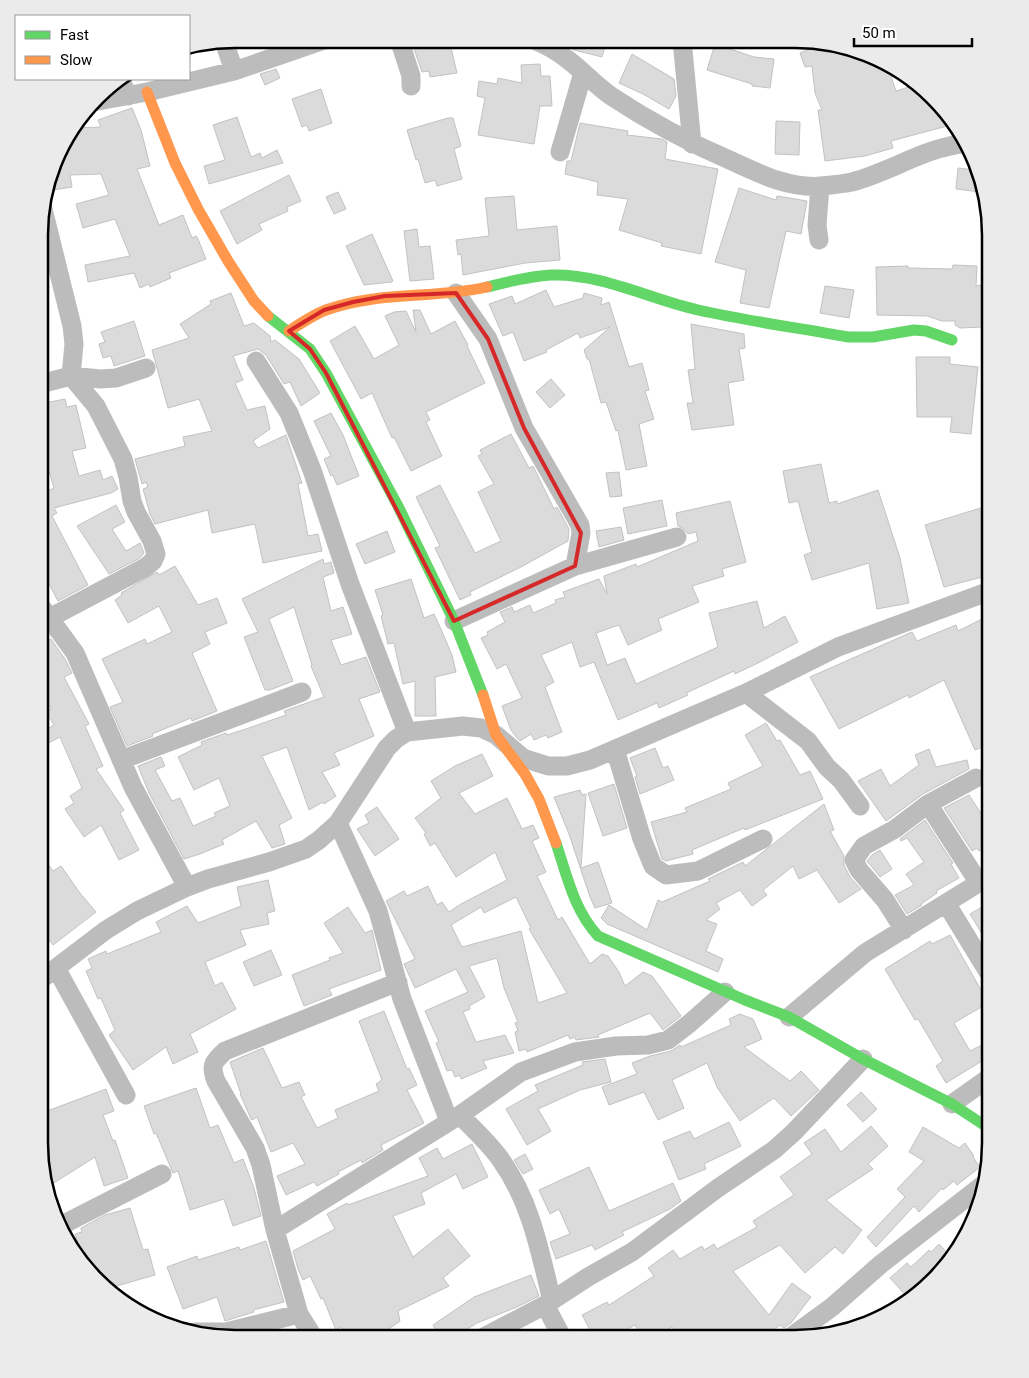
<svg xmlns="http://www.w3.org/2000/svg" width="1029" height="1378" font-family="Roboto,sans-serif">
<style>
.building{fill:#dbdbdb;stroke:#c2c2c2;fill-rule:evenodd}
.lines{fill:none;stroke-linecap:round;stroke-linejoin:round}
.street{stroke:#bcbcbc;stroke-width:19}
.fast{stroke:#63d668;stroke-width:11}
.slow{stroke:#ff974d;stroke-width:11}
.marked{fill:none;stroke:#d62828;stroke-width:4;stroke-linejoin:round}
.rim{fill:none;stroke:#000;stroke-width:2.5}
</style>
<rect width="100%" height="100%" fill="#fff"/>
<path class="building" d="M431 39H449L457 73 430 77 429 71 422 72 412 43Z
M559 40H607L602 57 574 50Z
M827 42 869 54 887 64 896 91 918 84 951 125 891 141 893 148 865 156 825 161 818 110H822L815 93 812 66 805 67 800 53Z
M715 44 754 57 774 59 770 88 752 86V84L707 70Z
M632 54 674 79 676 96 669 109 643 94 619 83Z
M540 64 541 76H550L552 106H540L534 144 478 135 485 98 477 96 479 81 497 84 498 78 522 83 521 65Z
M276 69 280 78 265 85 260 74Z
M321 89 332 123 309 131 307 125 302 127 292 99Z
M132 108 141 130 150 166 137 169 159 225 183 215 192 238 196 236 198 239 206 259 169 273 171 278 150 287 149 284 140 288 134 273 88 282 85 265 130 256 115 219 83 228 76 204 109 195 101 174 70 175 72 187 47 191 65 137 72 128 101 127 98 120Z
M237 117 251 157 260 153 262 158 277 150 283 163 209 184 204 166 225 160 213 125Z
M448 118H453L461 146 454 149 462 179 437 186 435 180 425 183 418 159 416 160 407 130Z
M776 121 800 122 799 155 775 154Z
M580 123 628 131 627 135 662 139 667 142 665 159 718 169 701 254 661 246 662 243 619 230 628 199 597 195 598 182 565 174 567 161H571Z
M958 168 975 170 980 192 956 189Z
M289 175 301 201 287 207 288 211 259 224 262 230 237 244 220 211Z
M739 188 776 200 777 196 807 201 801 234 786 231 769 308 740 303 746 270 715 262Z
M338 192 346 209 334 214 326 197Z
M514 196 517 230 557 226 560 260 525 263 463 275 461 254 458 255 456 240 489 236 485 198Z
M417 229 419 247 430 246 434 279 410 281 404 231Z
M372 234 393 281 391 282 364 285 346 246Z
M953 265 977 266 976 286 981 285 983 327 960 328 955 325V321H942L927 316 877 315 876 267 908 266V268L952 269Z
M825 286 854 290 849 318 820 313Z
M546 290 554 307 583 298 584 293 602 298 601 305 609 302 629 367 642 363 649 390 645 391 654 419 639 424 647 466 626 470 618 430 616 431 606 402 601 403 589 359H587L584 350 610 327 580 338 578 333 546 350 547 352 524 361 513 332 503 336 489 304 512 296 515 304Z
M231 293 244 326 254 323 270 336 271 342 275 340 299 359 320 393 301 406 290 382 284 384 266 355 258 349 233 356 243 380 235 383 247 410 265 406 270 429 253 441 258 448 286 435 302 483 298 484 308 536 318 534 322 551 263 563 255 524 212 533 208 510 155 524 150 514 143 489 148 487 146 482 142 484 135 459 185 446 183 437 212 431 199 399 168 408 152 350 189 338 180 324 211 304 210 301Z
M413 310H420L431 334 455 321 468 345 467 346 485 383 426 412 430 420 426 422 442 456 411 471 394 437 392 438 372 393 361 399 330 341 355 326 374 359 399 345 385 316 394 312 406 311 416 332Z
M134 321 145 356 114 366 111 356 103 358 99 344 105 342 101 332Z
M691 324 744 334 745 348 739 349 744 380 728 383 734 425 692 430 687 403H693L688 370 695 369Z
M916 357H950V364L978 367 971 434 950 432 952 417H917Z
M551 379 565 395 550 408 536 392Z
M65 399 67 407 76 405 86 448 72 451 79 476 100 470 103 480 112 476 118 489 111 493 54 508 57 513 52 516 88 585 58 601 44 574 40 577V492L41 494 54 488 46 461 40 463V404Z
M331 413 343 435 359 476 337 485 333 475 331 476 324 459 331 456 314 421Z
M511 434 529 468 533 466 536 472 554 509 557 507 569 529 568 541 521 567 470 592 471 595 460 600 435 548 440 546 416 497 440 485 475 553 501 541 478 492 494 484 478 456 482 454 480 450Z
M821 464 829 503 837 501V504L878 490 900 558 909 603 877 609 869 563 812 580 804 555 812 552 798 501 789 503 783 471Z
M619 472 622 496 610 497 606 473Z
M662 500 667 526 628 534 623 508Z
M730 501 746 562 722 569 724 576 692 586 699 602 658 619 662 630 628 645 619 625 596 633 607 665 625 658 636 684 718 647 709 613 757 601 764 628 785 616 798 642 760 662 735 674 734 671 686 693 688 695 659 708 657 703 618 720 594 662 580 667 572 642 541 655 554 682 545 687 562 732 548 738 546 735 534 740 531 734 520 741 517 738 511 730 502 706 522 698 506 664 497 669 481 638 488 635 487 632 505 622 500 612 512 607 514 612 530 605 533 613 556 603 555 600 565 597 563 592 599 579 607 594 604 576 636 564 637 567 698 541 696 532 688 534 684 529 678 526 676 513Z
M116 505 125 522 112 529 126 551 140 543 144 553 140 558 109 574 77 526Z
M984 507 990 525V575L944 587 925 525Z
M621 527 624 540 599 547 596 531Z
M387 531 395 552 365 564 356 544Z
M323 559 324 564 331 562 334 573 323 577 331 611 343 607 352 634 331 640 341 665 366 657 380 692 359 699 374 736 334 753 340 765 322 772 336 796 324 804 323 802 309 810 287 747 262 756 292 818 279 825 285 844 272 848 256 821 222 840 224 844 200 854 184 859 149 793 138 766 161 757 165 766 155 770 172 801 180 798 193 826 216 816 214 813 230 806 219 778 194 790 178 757 202 745 201 742 226 733 227 735 243 730 286 715 284 711 324 697 311 666 312 665 294 607 269 619 293 681 270 690H265L244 637 258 632 242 599Z
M175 566 198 605 217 598 227 623 205 632 210 644 192 653 217 711 192 721 191 718 152 734 153 736 127 746 110 707 123 702 102 659 145 639 147 644 172 632 159 606 128 623 115 600 122 595 121 593 157 572 159 575Z
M411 579 424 618 434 614 440 627 452 655 456 672 435 677 436 716H415V681L403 684 394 643 388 644 381 616 383 615 375 590Z
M990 615V744L975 750 944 680 909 698 908 695 839 729 810 677 912 632 917 641 956 625 958 631Z
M51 639 65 659 72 673 64 677 89 724 85 726 103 766 96 769 124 810 120 813 139 850 119 860 101 825 84 837 65 809 74 803 70 796 82 788 60 737 39 748 40 733 54 725 46 712 51 709 40 686V645Z
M766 723 777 741 780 740 800 775 810 771 823 799 745 830 744 828 692 850 693 854 666 861 662 859 651 822 687 812 685 808 731 789 728 783 763 766 745 735Z
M655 748 663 768 668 766 674 780 640 794 635 777 637 776 630 758Z
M929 749 936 767 967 760 969 769 923 794 886 821 858 781 881 769 890 786 919 765 915 755Z
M482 754 493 776 459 793 475 814 507 798 522 829 533 825 539 838 532 841 546 872 537 876 558 920 562 917 590 964 602 954 608 956 619 972 625 986 643 972 652 976 681 1016 663 1030 650 1013 598 1035 599 1037 576 1040 575 1037 570 1039 568 1035 527 1052 526 1049 519 1051 515 1032 518 1031 515 1023 518 1022 504 988 497 958 469 966 485 997 469 1006 470 1009 463 1012 476 1042 505 1035 514 1053 483 1061 487 1068 461 1079 460 1075 455 1077 452 1070 447 1071 436 1043 439 1042 425 1011 468 992 456 969 415 988 404 964 415 959 386 901 404 891 407 896 428 886 437 905 442 902 449 912 461 904 507 880 495 852 456 877 435 843 430 846 424 834 426 833 415 818 441 798 431 781 455 766ZM516 897 531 928 529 929 567 993 538 1003 521 931 462 947 451 925 481 907 484 913Z
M614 784 627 828 603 836 588 793Z
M580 790 582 795 586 794 581 868 598 862 612 903 595 908 590 897 569 834 554 797Z
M969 795 990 827V844L979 851 977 848 972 851 944 808Z
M824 804 834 830 830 831 844 856V865L850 877 861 889 839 903 817 870 799 879 793 866 763 890 767 895 752 906 740 890 716 903 720 909 706 920 717 924 706 951 723 959 718 972 607 924 601 918 609 905 647 930 658 900 662 902 710 881 708 879 743 862 745 866Z
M377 807 399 839 375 856 357 829 369 823 365 815Z
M925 820 953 863 951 864 959 878 936 891 937 893 921 904 922 905 907 914 895 895 914 885 906 874 924 862 907 838 901 841 900 839Z
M880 850 892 869 880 877 867 861 872 855Z
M39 851 53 871 61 866 80 893 96 912 53 945 39 927Z
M268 880 275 911 267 913 269 924 240 930 246 945 205 962 215 986 222 982 236 1009 190 1034 198 1052 173 1064 166 1047 133 1070 109 1035 115 1030 101 998 98 999 86 971 92 968 88 959 106 951 107 954 161 932 156 922 187 906 198 923 241 906 237 887Z
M990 902V947L970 914Z
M348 907 365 933 372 930 381 970 329 989 332 995 304 1006 292 975 330 960 329 958 343 953 324 923Z
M950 935 981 990 990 986V1002L954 1023 970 1051 990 1041V1056L946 1083 936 1066 943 1061 918 1019 915 1020 885 969 930 941 932 944Z
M271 950 282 975 254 986 243 962Z
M384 1011 407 1069 409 1068 417 1085 407 1090 424 1123 381 1145 383 1150 362 1163 361 1160 338 1172 339 1174 317 1186 314 1182 286 1195 277 1176 305 1164 293 1143 271 1152 257 1117 252 1120 251 1119 240 1094H241L230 1062 263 1048 282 1088 299 1082 305 1095 301 1097 317 1128 338 1118 335 1110 379 1091 376 1084 382 1080 359 1021Z
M740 1014 753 1019 762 1039 744 1047 790 1081 801 1071 819 1090 791 1116 774 1098 740 1121 717 1087 707 1063 672 1080 684 1108 658 1120 644 1092 609 1105 602 1087 637 1074 632 1063 650 1056 671 1051 680 1045 681 1047 731 1025 729 1019Z
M605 1059 611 1082 580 1090 538 1109 551 1131 527 1145 506 1109 538 1091 535 1085 583 1065 582 1062Z
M196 1088 210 1128 218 1125 234 1163 243 1159 254 1188 261 1216 233 1226 224 1199 190 1210 178 1171 173 1173 156 1133 154 1134 144 1106Z
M106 1089 114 1111 103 1115 113 1141 115 1140 128 1178 104 1186 95 1157 49 1186 39 1144V1114Z
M861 1092 877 1109 863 1122 847 1105Z
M729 1122 741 1146 704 1164 706 1169 679 1180 663 1142 690 1131 694 1139Z
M871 1126 888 1146 868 1164 873 1169 826 1200 862 1230 843 1254 835 1247 805 1273 780 1245 733 1271 769 1315 792 1283 811 1297 791 1323 784 1328 780 1325 763 1339H698L692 1332 681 1339 672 1327 653 1339H644L635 1325 610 1339H595L582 1315 607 1302 609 1305 654 1276 648 1268 673 1250 680 1259 702 1246 704 1250 714 1244 717 1249 757 1227 753 1221 794 1195 780 1177 812 1154 804 1143 825 1129 841 1152Z
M923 1127 959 1148 965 1143 974 1156 973 1157 980 1167 957 1185 954 1181 943 1190 942 1188 919 1212 914 1206 876 1247 867 1237 905 1197 897 1189 924 1161 909 1152Z
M472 1144 488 1177 463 1189 456 1174 421 1193 425 1204 393 1216 413 1257 448 1229 470 1256 443 1278 449 1286 398 1311 400 1321 376 1338H349L341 1327 336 1330 323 1298 321 1299 310 1276 303 1280 298 1269 293 1251 335 1229 327 1214 347 1203 348 1205 428 1176 419 1158 437 1148 443 1159Z
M525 1154 533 1169 523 1174 514 1160Z
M589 1167 609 1211 673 1183 681 1201 670 1209 622 1232 624 1235 595 1250 592 1245 556 1259 550 1242 570 1234 559 1209 550 1214 539 1190Z
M130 1208 143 1250 148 1249 155 1275 106 1289 87 1272 80 1262 83 1260 75 1234 82 1232 81 1228 105 1215Z
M266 1241 284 1302 253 1310 254 1312 225 1321 217 1297 183 1309 167 1267 197 1256 198 1260 239 1247 240 1250Z
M939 1244 952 1258 923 1291 910 1300 890 1278 907 1263 911 1267 929 1250 931 1252Z
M531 1275 539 1296 517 1307 477 1323 453 1338H441L433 1325 474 1297Z"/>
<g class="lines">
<path class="street" d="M399 39 411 76V86
M534 40C546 45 557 51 567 59 582 70 595 85 611 96 650 122 692 144 734 162 762 175 791 189 822 186 831 185 842 184 852 182 893 171 923 148 967 143
M682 40 692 144
M224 41 234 71
M120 79 128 96
M93 102 147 92 234 71 327 39
M560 152 583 73
M819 240 817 225 820 186
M456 293 488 339 524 428 580 525 581 533 575 566
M256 361 289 413 312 470 350 584 407 732
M40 384 71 376 100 379 116 378 146 368
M40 605 75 653 133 787 187 887
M454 621 575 566 677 537
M40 623 146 567 153 561 156 554 152 541 136 512 132 501 128 477 123 459 96 406 71 376 74 344 72 326 43 209
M746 693 808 741 827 767 841 780 860 806
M615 749 642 839 653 866 666 875 698 871 763 839
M121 760 302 692
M928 804 979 883
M338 823 378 911 402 999 449 1121
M946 903 990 975
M904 930 885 900 859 870 854 860 864 846 895 829 928 804 976 778
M56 968 126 1095
M39 981 106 930 137 911 187 887 208 879 269 862 306 849 319 840 338 823 387 748 396 739 407 732 463 726 481 728 496 735 523 758 548 766H567L590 760 746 693 838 647 990 591
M789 1017 865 953 990 876
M952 1104 990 1077
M460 1115C474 1130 490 1144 501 1160 531 1202 540 1252 552 1301
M58 1227 162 1174
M275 1230 460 1115 521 1072 575 1052 616 1046 648 1045 668 1040 690 1023 725 992
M545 1305 563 1339
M195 1332H226L299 1314
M314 1338 299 1314 275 1230 261 1165 255 1148 216 1081C210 1065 213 1062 225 1051L398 982
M482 1338 545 1305 588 1277 632 1252 718 1188 774 1150 794 1132 863 1059
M788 1339 832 1307 881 1264 984 1184"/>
<path class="fast" d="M487 287C508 282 529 276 551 275 600 273 650 299 698 310 748 321 798 328 848 337H873L914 330 926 331 952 340
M268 316 310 349 326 373 398 506 454 621 483 695
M556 843C567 876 574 910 598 936L745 1000 789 1017 863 1059 952 1104 990 1129"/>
<path class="slow" d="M147 92 175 163 198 209 228 261 254 301 268 316
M289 331C301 323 313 315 326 310 378 291 434 299 487 287
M483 695 496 735 525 774 539 799 556 843"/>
</g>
<path class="marked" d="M456 293 488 339 524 428 581 533 575 566 454 621 326 373 310 349 289 331 324 310 353 302 385 296Z"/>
<path d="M0 0H1029V1378H0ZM235 48H795A187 187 0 0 1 982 235V1143A187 187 0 0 1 795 1330H235A187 187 0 0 1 48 1143V235A187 187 0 0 1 235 48Z" fill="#ebebeb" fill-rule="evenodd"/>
<path class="rim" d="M235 48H795A187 187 0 0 1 982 235V1143A187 187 0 0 1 795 1330H235A187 187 0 0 1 48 1143V235A187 187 0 0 1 235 48Z"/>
<rect x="15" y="15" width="175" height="65" fill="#ffffff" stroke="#999999"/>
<rect x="25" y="31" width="25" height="8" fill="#63d668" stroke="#999999"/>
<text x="60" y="40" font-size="15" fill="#000000">Fast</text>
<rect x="25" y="56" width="25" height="8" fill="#ff974d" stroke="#999999"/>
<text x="60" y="65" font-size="15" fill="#000000">Slow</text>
<path d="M854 38v8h118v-8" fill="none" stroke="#000000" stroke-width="2.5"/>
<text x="862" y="38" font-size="15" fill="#000000" stroke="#ffffff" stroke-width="4" paint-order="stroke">50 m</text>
</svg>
